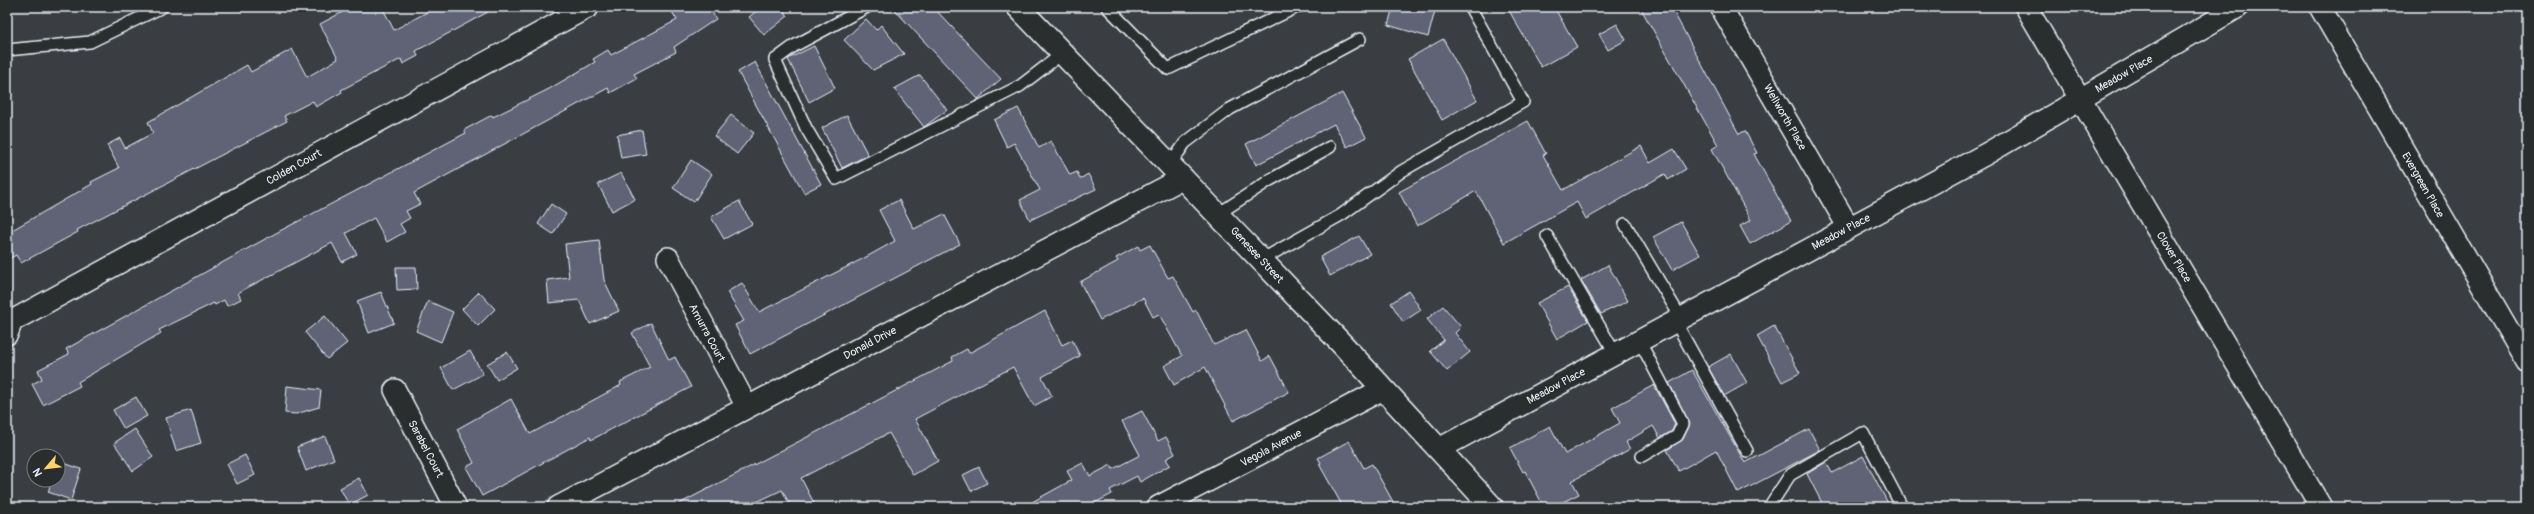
<svg xmlns="http://www.w3.org/2000/svg" width="2534" height="514" font-family="Pangolin,sans-serif">
<style>
.building{fill:#5e6475;stroke:#e8f1f8}
.lines{fill:none;stroke-linecap:round;stroke-linejoin:round}
.service-casing{stroke:#e8f1f8;stroke-width:14}
.minor-casing{stroke:#e8f1f8;stroke-width:24}
.secondary-casing{stroke:#e8f1f8;stroke-width:25}
.service{stroke:#2a2d2e;stroke-width:11}
.minor{stroke:#2a2d2e;stroke-width:21}
.secondary{stroke:#2a2d2e;stroke-width:22}
.labels{text-anchor:middle;dominant-baseline:central;stroke-width:4;stroke-linejoin:round;paint-order:stroke}
.street-label{font-size:11px;fill:#e8f1f8;stroke:#2a2d2e}
</style>
<rect width="100%" height="100%" fill="#3a3e43"/>
<filter id="ink" filterUnits="userSpaceOnUse"><feTurbulence type="fractalNoise" baseFrequency=".025" numOctaves="2"/><feDisplacementMap in="SourceGraphic" scale="8" xChannelSelector="R" yChannelSelector="G"/><feConvolveMatrix kernelMatrix="1 2 1 2 8 2 1 2 1" color-interpolation-filters="sRGB"/></filter>
<g filter="url(#ink)">
<path class="building" d="M352 7H382L394 30 429 11 426 7H497L416 51 418 56 403 64 401 59 341 90 342 92 316 107 313 101 284 116 287 121 77 230 78 232 21 263 16 255 7 260V233L92 184 91 182 119 168 107 145 120 138 125 148 153 133 148 122 247 65 251 72 292 49 307 77 338 59 320 24Z
M669 7H709L716 19 674 47 676 52 634 74 637 78 610 93 608 88 414 193 420 204 406 211 410 218 400 224 405 232 387 242 374 218 346 233 357 254 342 262 332 243 245 289 238 293 241 299 227 306 224 300 215 305 214 303 159 330 161 333 78 382 80 386 43 405 32 384 42 379 38 370 69 354 66 349 276 233 466 133 464 130 492 115 493 117 549 89 595 62 593 59 608 50 611 55 677 20Z
M761 7H781L788 16 764 35 749 17Z
M892 7H933L1001 79 978 99Z
M1393 7H1436L1428 37 1388 25Z
M1507 7H1554L1577 47 1541 67Z
M1640 7H1671L1739 134 1745 131 1757 153 1754 154 1791 221 1750 244 1740 226 1751 220 1712 149 1718 145Z
M866 19 876 30 881 25 904 54 873 70 844 40Z
M1617 24 1626 40 1608 50 1599 34Z
M1443 39 1477 100 1442 120 1408 59Z
M814 46 835 88 809 102 788 59Z
M755 62 821 184 804 193 738 72Z
M920 75 947 110 924 127 894 89Z
M1342 93 1366 137 1347 147 1334 124 1256 165 1246 144Z
M1018 108 1039 148 1051 141 1070 175 1077 172 1080 179 1088 174 1096 189 1030 220 1020 200 1040 190 1014 143 1007 147 994 120Z
M731 115 754 133 737 154 714 136Z
M847 115 868 155 842 168 822 128Z
M1528 121 1546 154 1543 155 1563 190 1641 146 1650 163 1674 149 1686 169 1668 180 1665 174 1586 219 1577 202 1504 243 1476 191 1417 226 1399 192Z
M642 130 646 154 621 158 617 135Z
M691 160 712 174 694 202 673 188Z
M621 173 635 199 612 211 598 184Z
M899 200 914 229 944 214 960 244 750 354 735 325 744 321 727 292 742 283 759 312 868 256 895 241 879 210Z
M739 201 752 224 724 239 711 217Z
M551 204 566 214 553 234 538 224Z
M1681 222 1700 255 1672 270 1653 237Z
M1359 236 1370 254 1330 276 1320 257Z
M599 240 604 280 619 311 590 324 579 300 549 303 547 280 569 277 565 244Z
M1150 245 1168 278 1173 276 1193 312 1196 310 1214 345 1246 330 1262 361 1270 356 1289 392 1233 421 1205 367 1174 385 1164 366 1182 356 1159 314 1153 317 1143 298 1100 320 1080 282 1118 261 1116 258 1138 246 1140 250Z
M1608 265 1628 301 1601 314 1581 280Z
M396 267H416L417 289 397 290Z
M1568 287 1588 321 1557 339 1537 303Z
M1409 291 1421 310 1403 322 1391 303Z
M381 292 394 323 369 333 357 301Z
M479 292 495 309 478 326 462 309Z
M428 301 453 312 441 342 416 331Z
M1443 306 1461 327 1455 333 1470 352 1447 371 1430 351 1444 340 1427 319Z
M1045 311 1062 345 1072 340 1080 356 1042 377 1052 396 1034 406 1013 367 915 419 938 461 913 475 889 433 801 478 816 507H791L782 490 746 507H673L953 361 952 357 967 349 969 353Z
M325 316 347 343 327 359 305 332Z
M651 323 669 360 675 357 691 387 591 440 590 437 482 496 466 467 474 463 457 429 511 399 530 434 614 389 621 385 620 382 650 367 632 333Z
M1774 326 1800 373 1782 382 1757 336Z
M470 351 483 374 453 390 441 368Z
M507 352 517 368 497 380 487 364Z
M1731 354 1747 383 1724 396 1708 367Z
M1692 370 1745 463 1809 429 1820 450 1738 493 1716 450 1679 471 1667 450 1683 439 1690 424 1669 383Z
M1654 385 1675 424 1672 431 1660 438 1653 426 1626 442 1630 449 1572 481 1579 494 1553 507H1544L1525 471 1523 472 1510 448 1550 426 1565 454 1620 423 1612 408Z
M287 386 321 390 319 407 296 414 285 413Z
M136 397 147 416 124 429 113 410Z
M191 410 201 443 176 451 166 418Z
M1142 411 1158 441 1166 437 1175 454 1166 459 1170 465 1140 482 1137 476 1110 490 1112 494 1087 507H1023L1072 480 1067 471 1083 463 1090 476 1111 465 1113 469 1140 455 1122 421Z
M135 429 153 457 133 471 114 443Z
M325 436 334 459 306 471 297 447Z
M1349 441 1364 468 1372 464 1396 507H1343L1319 464 1321 463 1318 458Z
M245 455 255 475 237 484 227 464Z
M1863 456 1890 507H1824L1807 474 1826 462 1832 473Z
M58 461 81 469 71 500 48 492 52 480H58Z
M979 467 987 483 971 491 963 475Z
M359 478 368 495 349 505 340 488Z"/>
<g class="lines">
<g class="service-casing">
<path id="service" d="M867 7 794 46 775 60 806 128 836 179 1020 86 1063 53
M1107 7 1168 69 1297 7
M7 50 90 42 162 7
M1170 165 1185 143 1230 109 1360 39
M1218 214 1270 180 1330 147
M1625 224 1681 318
M1547 236 1615 353
M1261 260 1341 215 1402 171 1523 102 1470 7
M1675 321 1747 451
M1639 340 1683 424 1677 436 1642 456
M1769 507 1790 475 1863 433 1902 507"/>
</g>
<g class="minor-casing">
<path id="minor" d="M1721 7 1849 228
M2026 7 2321 507
M2320 7 2527 362
M668 258 747 407
M7 334 12 321 588 7
M395 390 456 507
M1439 449 1986 154 2238 7
M558 507 1183 178
M1158 507 1383 389"/>
</g>
<g class="secondary-casing">
<path id="secondary" d="M1018 7 1341 343 1492 507"/>
</g>
<use href="#service" class="service"/>
<use href="#minor" class="minor"/>
<use href="#secondary" class="secondary"/>
</g>
</g>
<g class="labels">
<g class="street-label">
<text transform="translate(2124 74) rotate(-30)">Meadow Place</text>
<text transform="translate(1785 117) rotate(60)">Wellworth Place</text>
<text transform="translate(294 167) rotate(-29)">Colden Court</text>
<text transform="translate(2423 185) rotate(60)">Evergreen Place</text>
<text transform="translate(1841 232) rotate(-28)">Meadow Place</text>
<text transform="translate(1257 255) rotate(47)">Genesee Street</text>
<text transform="translate(2174 257) rotate(59)">Clover Place</text>
<text transform="translate(707 333) rotate(62)">Amurra Court</text>
<text transform="translate(870 343) rotate(-28)">Donald Drive</text>
<text transform="translate(1556 386) rotate(-28)">Meadow Place</text>
<text transform="translate(1271 448) rotate(-28)">Vegola Avenue</text>
<text transform="translate(426 449) rotate(62)">Sarabel Court</text>
</g>
</g>
<rect width="2534" height="514" fill="none" stroke="#2a2d2e" stroke-width="24"/>
<rect x="12" y="12" width="2510" height="490" fill="none" stroke="#e8f1f8" stroke-width="1.5" filter="url(#ink)"/>
<g transform="translate(46 468) rotate(242)"><circle r="19" fill="#2a2d2e" stroke="#767b7f"/>
<path d="M0-3L7 15L0 10L-7 15Z" fill="#ffd166"/>
<text y="-6" font-size="11" font-weight="bold" text-anchor="middle" fill="#e8f1f8">N</text>
</g>
</svg>
